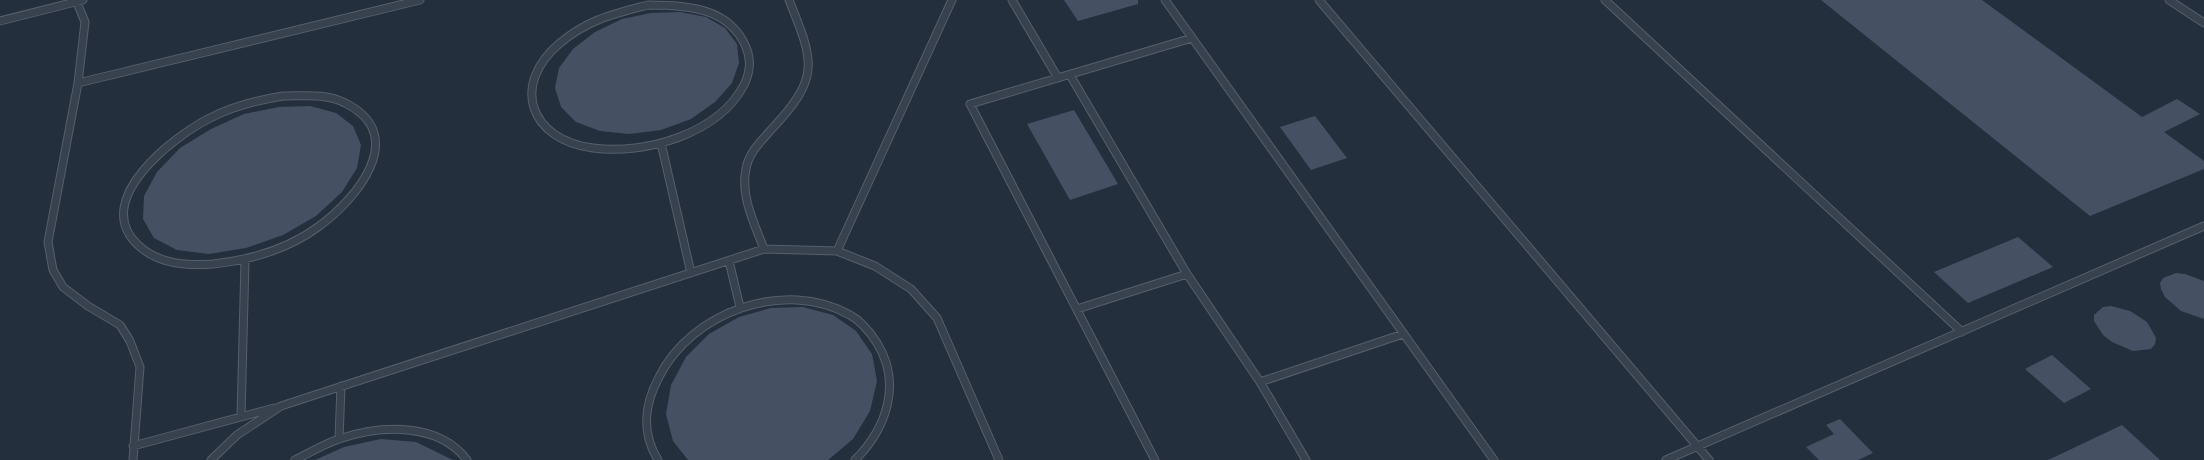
<svg xmlns="http://www.w3.org/2000/svg" width="2204" height="460" font-family="Montserrat,sans-serif">
<style>
.building{fill:#455162}
.lines{fill:none;stroke-linecap:round;stroke-linejoin:round}
.service-casing{stroke:#565f6c;stroke-width:9}
.service{stroke:#38414e;stroke-width:7}
</style>
<rect width="100%" height="100%" fill="#242f3e"/>
<path class="building" d="M1064 0H1138V4L1078 21Z
M1821 0H1982L2142 117 2177 99 2200 114 2164 132 2204 161V169L2090 216Z
M680 12 706 17 725 28 737 44 739 63 732 83 715 102 691 119 661 130 629 134 600 131 576 122 561 107 555 88 559 68 573 49 595 32 622 19 651 13Z
M310 106 336 113 353 126 361 145 357 168 342 192 316 216 283 235 246 248 209 254 177 250 154 238 143 219 144 196 157 172 180 148 211 129 244 114 279 107Z
M1074 110 1118 184 1070 200 1027 124Z
M1315 116 1347 158 1311 170 1280 127Z
M2018 237 2053 267 1968 303 1934 272Z
M2176 273 2185 274 2204 281V319L2181 311 2165 297 2161 289 2160 283 2163 278Z
M2111 306 2130 311 2147 322 2156 338 2155 344 2151 349 2133 351 2112 342 2103 335 2094 321V315L2103 307Z
M803 307 833 315 856 331 872 354 877 381 870 411 853 439 828 460H688L673 441 666 414 671 385 686 357 709 334 739 317 771 308Z
M2052 355 2091 389 2064 403 2025 369Z
M1840 419 1873 453 1858 460H1819L1806 447 1834 434 1826 425Z
M2122 425 2160 460H2048Z
M381 439 416 442 453 460H315L344 447Z"/>
<g class="lines">
<g class="service-casing">
<path id="service" d="M76 0 85 22 78 83
M1012 0 1058 78
M1165 0 1494 460
M1319 0 1709 460
M1605 0 1962 332
M2169 0 2204 23
M648 5C686 5 729 7 746 47 751 59 750 73 744 85 718 134 645 155 593 148 530 140 510 85 560 43 589 19 614 14 648 5Z
M0 21 83 0
M1070 75 1187 274 1260 382 1306 460
M283 96C303 96 327 93 345 103 410 135 357 199 318 227 288 249 250 260 213 264 186 266 158 264 138 245 90 200 174 136 210 118 233 106 258 100 283 96Z
M661 143 691 273
M764 249C755 225 740 196 746 169 748 154 760 142 770 131 820 78 815 64 789 0
M837 251 952 0
M729 261 740 307
M1077 309 1187 274
M1260 382 1403 334
M241 416 245 261
M339 439 341 386
M133 446 274 408
M133 460 140 367 130 341 120 325 88 306 63 287 53 270 48 242 78 83 420 0
M211 460 237 435 281 406 764 249 837 251 875 266 911 289 937 318 999 460
M295 460C309 453 324 444 339 439 381 425 438 422 467 460
M658 460C641 432 644 405 659 377 691 312 785 278 850 315 861 321 870 332 877 343 902 383 887 428 855 460
M1155 460 970 104 1192 38
M1666 460 2204 226"/>
</g>
<use href="#service" class="service"/>
</g>
</svg>
